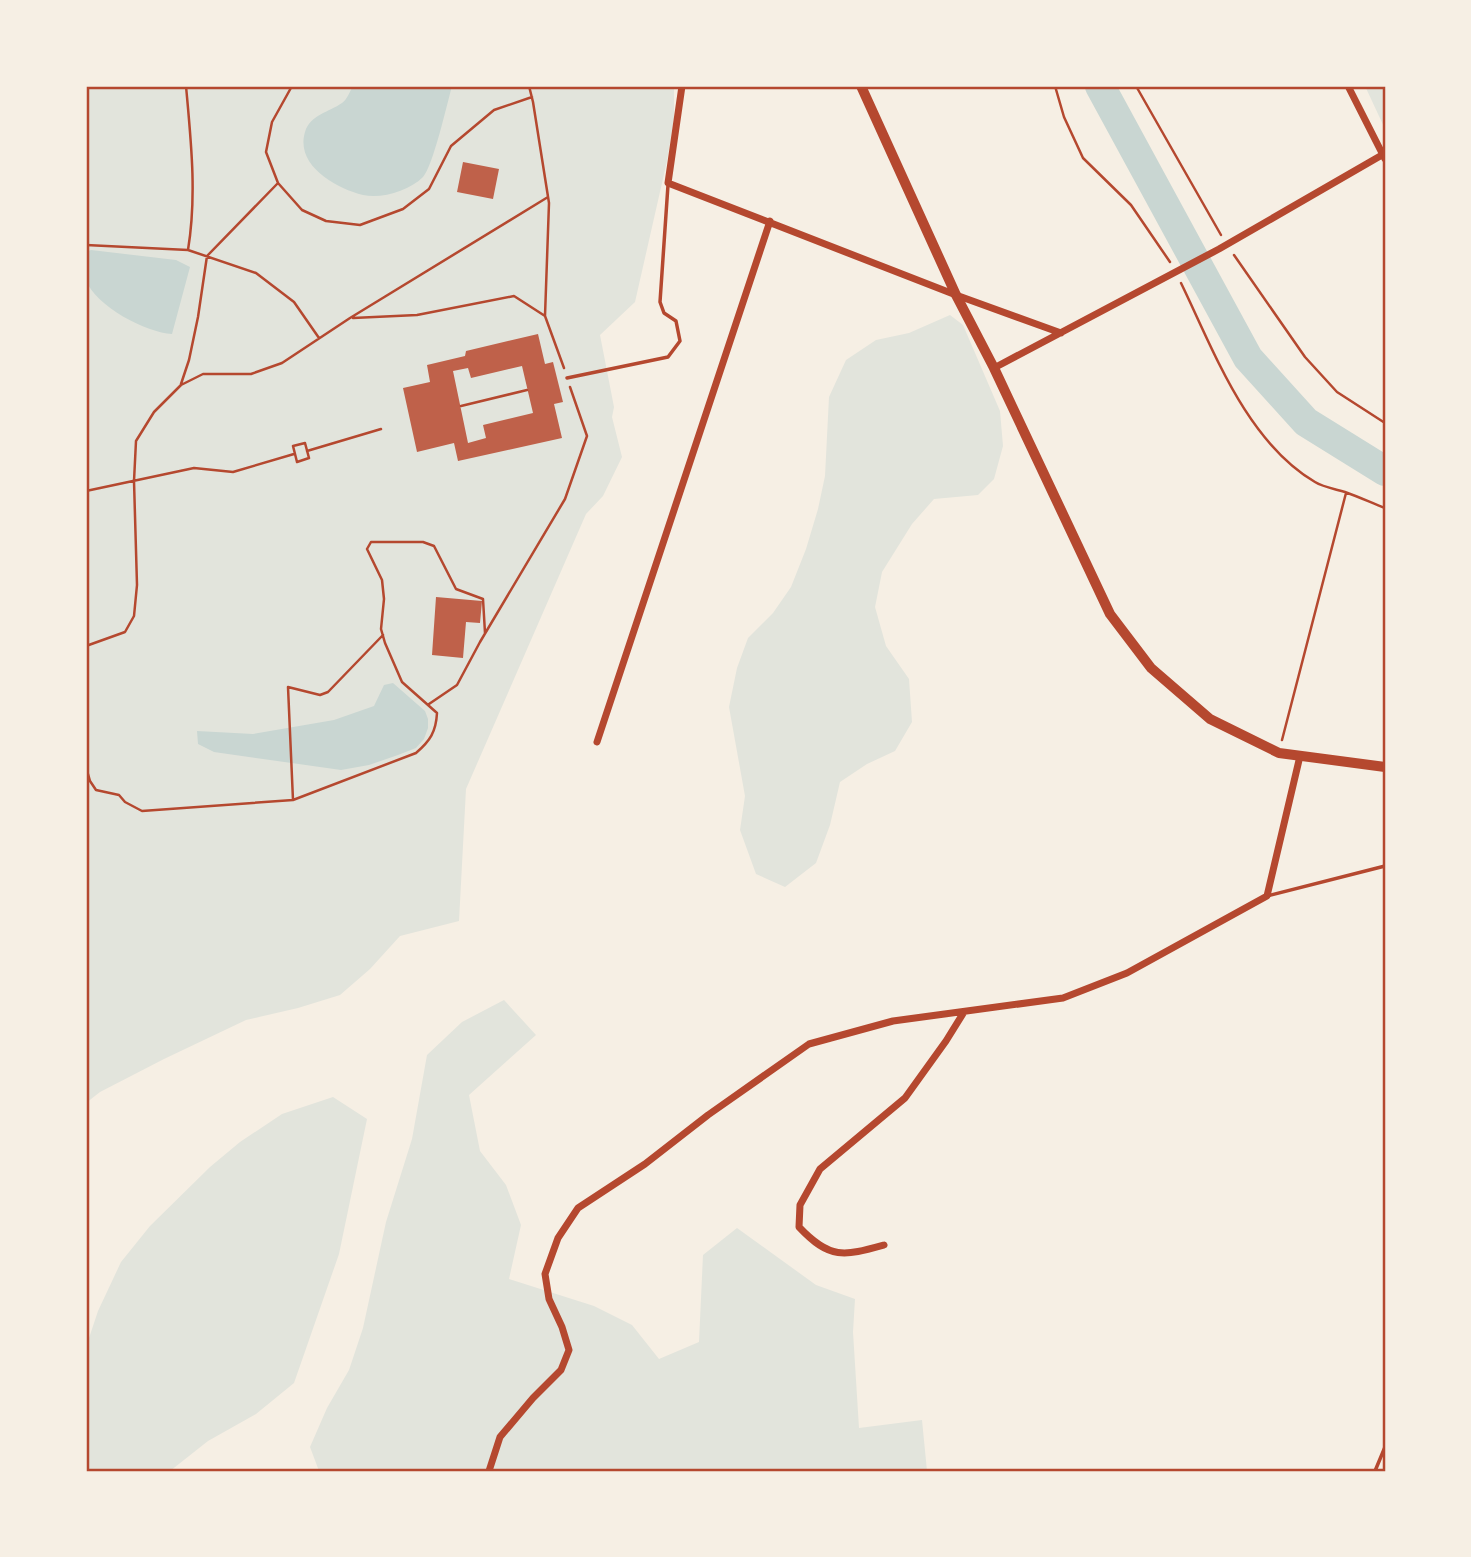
<svg xmlns="http://www.w3.org/2000/svg" width="1471" height="1557" font-family="'Varela Round',sans-serif">
<style>
.green{fill:#e2e4dc}
.water{fill:#c9d6d2}
.lines{fill:none;stroke-linecap:round;stroke-linejoin:round}
.river{stroke:#c9d6d2;stroke-width:30}
.building{fill:#bf614a;fill-rule:evenodd}
.path{stroke:#b5482f;stroke-width:2.5}
.service{stroke:#b5482f;stroke-width:3.5}
.minor{stroke:#b5482f;stroke-width:7}
.secondary{stroke:#b5482f;stroke-width:10}
.neatline{fill:none;stroke:#b5482f;stroke-width:2.5}
</style>
<rect width="100%" height="100%" fill="#f6efe4"/>
<path class="green" d="M86 86H674V118L667 161 635 302 600 335 614 407 612 417 622 457 603 496 586 514 466 789 459 921 400 936 370 969 340 995 298 1008 246 1020 164 1059 100 1092 86 1103Z
M1365 86H1385V129Z
M950 315 963 325 1000 411 1003 446 994 479 978 495 934 499 912 524 882 572 875 607 886 646 909 679 912 722 895 751 867 764 840 782 830 825 816 863 785 887 756 874 740 830 745 796 729 707 737 668 748 638 773 613 791 587 806 549 818 509 825 476 829 397 846 360 876 340 909 333Z
M504 1000 536 1035 469 1095 480 1151 506 1185 521 1225 509 1279 594 1306 632 1325 659 1359 699 1342 703 1255 737 1228 816 1285 855 1299 853 1332 859 1428 922 1420 927 1471H319L310 1447 327 1408 349 1370 363 1328 386 1222 412 1139 427 1055 462 1022Z
M333 1097 367 1119 339 1254 294 1383 256 1414 208 1441 170 1471H86V1347L98 1311 121 1262 150 1226 210 1167 240 1142 282 1114Z"/>
<path class="water" d="M353 86H452C447 104 433 166 423 177 409 191 382 199 363 195 335 188 295 165 305 132 310 115 329 112 342 103 347 100 350 91 353 86Z
M91 250 176 260 190 267 172 334C147 333 95 306 86 280 83 273 86 260 86 252Z
M393 683 425 711 428 719V728L424 739 416 748 398 755 369 765 341 770 214 752 198 744 197 731 253 734 334 720 374 706 384 685Z"/>
<g class="lines">
<path class="river" d="M1100 86 1248 358 1306 422 1385 471"/>
</g>
<path class="building" d="M463 162 499 169 493 199 457 192Z
M538 334 545 364 553 362 563 402 554 404 562 438 458 461 454 443 417 452 403 388 430 382 427 365 465 356 466 351ZM522 366 533 413 483 425 486 438 468 443 453 371 468 368 471 378Z
M436 597 482 601 480 623 466 622 463 658 432 655Z"/>
<g class="lines">
<path class="path" d="M186 86C191 141 197 195 188 250
M529 86 533 102 549 203 545 316 564 368
M1055 86 1064 117 1083 158 1131 205 1170 262
M1136 86 1221 235
M278 183 266 152 272 122 292 86
M86 245 188 250 256 273 294 302 319 338
M1234 255 1305 357 1337 392 1385 423
M1181 283C1214 351 1246 441 1315 482 1323 487 1335 489 1345 492 1359 497 1372 503 1385 508
M353 318 417 315 514 296 545 316
M181 384 189 360 198 317 207 256 278 183 302 210 326 221 360 225 403 209 429 189 451 146 494 110 532 97
M461 406 527 390
M305 443 309 458 297 462 293 446Z
M307 451 381 429
M86 491 194 468 233 472 294 454
M86 646 125 632 134 616 137 585 134 481 136 441 154 412 181 385 203 374H251L282 363 350 318 548 197
M429 704 457 685 480 642 565 499 587 436 570 387
M1282 740 1346 493
M86 767 90 781 96 790 119 795 125 802 142 811 293 800 416 753C430 741 436 732 437 713L402 682 385 643 381 629 384 599 382 580 367 549 371 542H423L434 546 456 589 483 599 485 633
M293 800 288 687 320 695 328 692 383 635"/>
<path class="service" d="M567 378 668 357 680 341 676 321 664 313 660 302 668 185
M1267 896 1385 866
M1375 1471 1385 1447"/>
<path class="minor" d="M682 86 668 183 956 295 1061 333
M1348 86 1385 159
M994 368 1219 249 1382 155
M597 742 770 221
M884 1245C844 1256 830 1260 799 1227L800 1205 820 1169 905 1098 946 1041 964 1012
M489 1471 500 1437 533 1398 561 1370 569 1350 562 1327 549 1299 545 1274 558 1238 578 1208 645 1164 708 1115 809 1044 893 1021 1063 998 1127 973 1267 896 1300 756"/>
<path class="secondary" d="M861 86 956 295 994 368 1110 614 1151 668 1210 719 1279 753 1385 767"/>
</g>
<rect width="1471" height="1557" fill="none" stroke="#f6efe4" stroke-width="175"/>
<rect x="88" y="88" width="1296" height="1382" class="neatline"/>
</svg>
